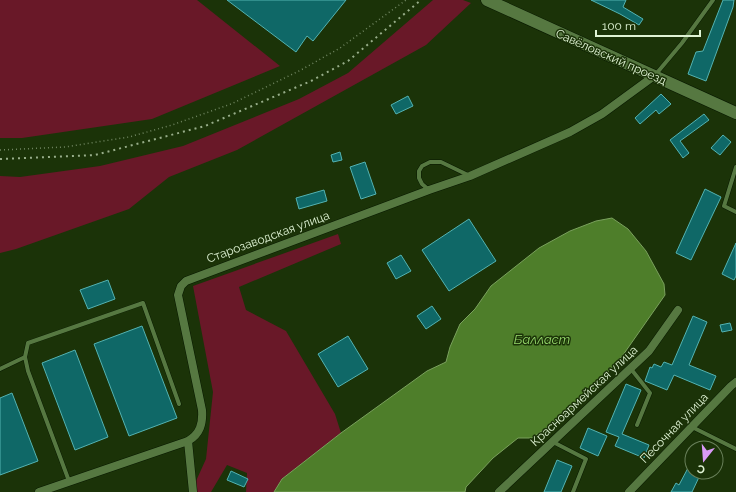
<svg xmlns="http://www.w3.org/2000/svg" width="736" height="492" font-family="Raleway,sans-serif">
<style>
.green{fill:#691828}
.water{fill:#4e7e2a;stroke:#7aa15d}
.building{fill:#0f6867;stroke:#53b3b2}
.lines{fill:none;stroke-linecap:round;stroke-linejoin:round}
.service-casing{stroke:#081900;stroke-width:5}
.minor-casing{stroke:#081900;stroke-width:9}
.secondary-casing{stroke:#081900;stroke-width:13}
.path{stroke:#718762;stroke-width:1.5;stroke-dasharray:1 3;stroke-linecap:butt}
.service{stroke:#567841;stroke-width:4}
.minor{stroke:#567841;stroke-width:8}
.secondary{stroke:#567841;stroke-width:12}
.rail{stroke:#98ae8a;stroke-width:2;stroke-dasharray:2 4;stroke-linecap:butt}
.labels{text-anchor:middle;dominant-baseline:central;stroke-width:3;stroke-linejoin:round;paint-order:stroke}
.street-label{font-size:12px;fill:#dff3d4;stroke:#1b3308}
.water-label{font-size:13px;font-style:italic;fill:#96d86b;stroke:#1b3308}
</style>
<rect width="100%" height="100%" fill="#1b3308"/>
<path class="green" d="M0 0H197L280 66 152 119 22 138H0Z
M433 0H463L471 3 426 45 237 150 169 177 129 209 16 249 0 253V176L20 177 100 166 183 146 299 99 348 73Z
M338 234 341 244 239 287 246 310 286 331 335 414 341 433 282 479 274 492H246L247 473 227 465 211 492H191L206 459 213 392 193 286Z"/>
<path class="water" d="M612 218 628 229 646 251 664 284 665 295 623 355 579 405 532 438H518L493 458 466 487 465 492H274L282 479 341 433 427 371 446 362 450 347 460 324 475 309 491 286 539 248 570 231 596 221Z"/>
<path class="building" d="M227 0H346L313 41 307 36 296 52Z
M591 0H626L623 7 643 19 639 25 620 14Z
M723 0H734L733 7 706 81 688 74 696 52 703 51Z
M661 94 671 104 659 114 656 110 640 124 635 118Z
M408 96 413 106 396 114 391 105Z
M704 114 709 120 680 141 689 153 683 158 670 140Z
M723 135 731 142 720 155 711 148Z
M340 152 342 160 333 162 331 155Z
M365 162 376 194 361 199 350 167Z
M705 189 721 197 691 260 676 253Z
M324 190 327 201 299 209 296 198Z
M469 219 496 261 449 291 422 250Z
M736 243V276L734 280 722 274Z
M401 255 411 271 396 279 387 263Z
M108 280 115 299 88 309 80 290Z
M432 306 441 319 426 329 417 316Z
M693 316 707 322 689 365 716 376 710 390 674 375 667 390 645 381 650 367 652 368 654 364 661 367 664 362 672 365Z
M730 323 732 330 722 332 720 325Z
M142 326 177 418 129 436 94 344Z
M348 336 368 369 338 387 318 354Z
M75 350 108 437 75 450 42 363Z
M626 384 641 390 622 434 649 445 644 458 615 446 619 437 606 432Z
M12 393 38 461 0 475V398Z
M588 428 607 436 598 456 580 448Z
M557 460 572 466 561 492H544Z
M688 468 692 470V472L700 475 692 492H671L676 483 679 485Z
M231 471 248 479 244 487 227 480Z"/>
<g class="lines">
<g class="service-casing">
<path id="service" d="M656 74 682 43 713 0
M736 167 724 206 736 212
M429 190 422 184 419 178V171L422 166 430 162H441L470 176
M0 369 25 357
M631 369 650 393 637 425
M692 427 736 449
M553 442 586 459 573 492
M69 481 28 371 25 357 28 343 143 303 179 404"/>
</g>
<g class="minor-casing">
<path id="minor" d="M188 441 193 492
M39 492 188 441C200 434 203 424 202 410L178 295 181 286 186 281 429 190 470 176 570 132 602 114 654 76
M499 492 649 351 678 310
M629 492 731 386 736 382"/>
</g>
<g class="secondary-casing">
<path id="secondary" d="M487 0 736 113"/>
</g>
<path class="path" d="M0 150 65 147 129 137 172 125 231 104 301 70 340 48 406 0"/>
<use href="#service" class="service"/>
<use href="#minor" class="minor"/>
<use href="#secondary" class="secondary"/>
<path class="rail" d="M0 159 95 155 205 126 311 81 348 61 421 0"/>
</g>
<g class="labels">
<g class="street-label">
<text transform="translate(611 57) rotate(24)">Савёловский проезд</text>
<text transform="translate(268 237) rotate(-20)">Старозаводская улица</text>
<text transform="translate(584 396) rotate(-43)">Красноармейская улица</text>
<text transform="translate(674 428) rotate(-46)">Песочная улица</text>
</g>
<g class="water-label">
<text x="542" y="339">Балласт</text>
</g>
</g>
<g transform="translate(704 460) rotate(197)"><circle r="19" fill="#1b3308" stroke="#69805a"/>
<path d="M0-3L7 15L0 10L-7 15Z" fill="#d99af7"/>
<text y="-6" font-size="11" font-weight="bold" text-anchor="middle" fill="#dff3d4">С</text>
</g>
<path d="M596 30v6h104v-6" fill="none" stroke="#dff3d4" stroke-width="2"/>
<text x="602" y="30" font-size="12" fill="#dff3d4" stroke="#1b3308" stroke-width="3" paint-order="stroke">100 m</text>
</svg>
